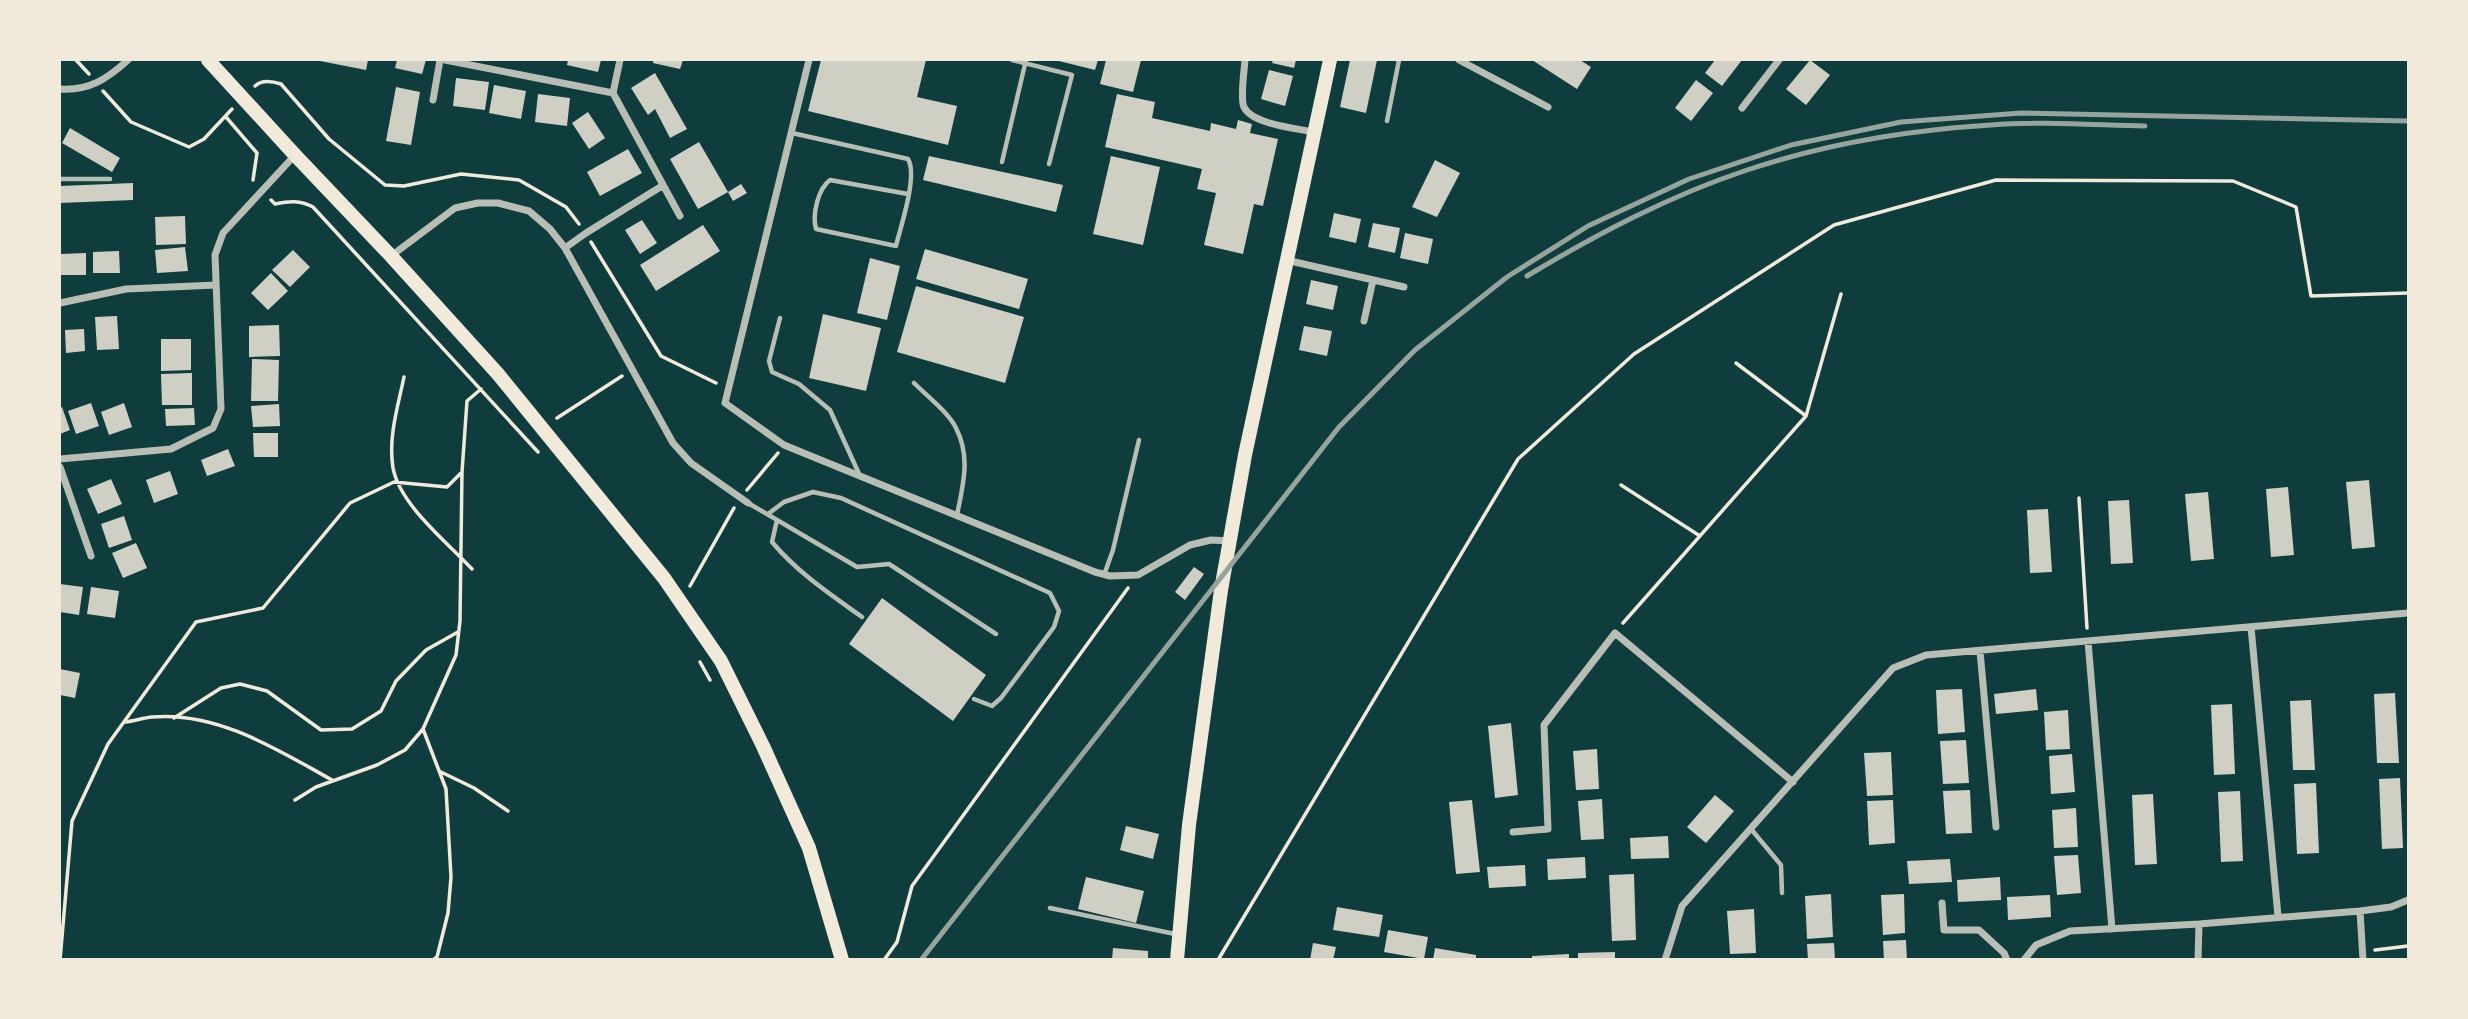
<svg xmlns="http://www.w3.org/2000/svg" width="2468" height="1019" font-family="Arial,sans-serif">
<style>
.building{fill:#cfcfc3}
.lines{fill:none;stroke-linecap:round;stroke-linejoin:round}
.path{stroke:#f1e9da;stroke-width:3.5}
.service{stroke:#b8beb3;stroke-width:4.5}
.minor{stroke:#b8beb3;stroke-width:7}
.primary{stroke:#f1e9da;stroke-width:14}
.rail{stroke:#97a49c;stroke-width:5}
</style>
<rect width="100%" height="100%" fill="#0f3d3e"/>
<path class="building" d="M315 60H368L366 70Z
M397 60H426L422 74 395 68Z
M568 60H601L598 72 567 65Z
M653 60H683L680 69 653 63Z
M821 60H926L917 97 957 106 948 145 808 111Z
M1055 60H1098L1095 70Z
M1106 60H1141L1133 92 1100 84Z
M1273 60H1296L1294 68 1272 63Z
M1350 60H1377L1366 113 1340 107Z
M1532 60H1580L1591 67 1577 89Z
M1715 60H1742L1722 86 1705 73Z
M1810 60 1830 75 1806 105 1786 89Z
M1269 70 1293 76 1285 106 1261 99Z
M655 73 687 129 670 138 655 109 648 115 631 88Z
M456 78 489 82 485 110 453 106Z
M1696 80 1713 93 1691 121 1675 108Z
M494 85 526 91 521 119 489 113Z
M396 87 420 92 411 145 386 141Z
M538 94 570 98 567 126 535 122Z
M1117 94 1155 102 1152 118 1210 131 1211 123 1236 129 1238 120 1252 124 1250 133 1278 139 1263 206 1254 204 1243 254 1204 245 1216 193 1197 189 1202 169 1105 147Z
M588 112 605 138 589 149 572 123Z
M70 128 120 158 112 172 62 143Z
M699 142 728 192 698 209 670 159Z
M628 149 642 173 600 196 587 172Z
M929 156 1063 185 1056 212 923 180Z
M1111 156 1160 167 1143 245 1093 234Z
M1435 160 1460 173 1437 217 1412 207Z
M133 183V200L60 203V186Z
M741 184 747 193 733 201 728 192Z
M1334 213 1361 219 1356 243 1329 237Z
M185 216 186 244 156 245 155 217Z
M642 220 657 243 640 254 625 230Z
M1373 223 1400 228 1395 253 1368 247Z
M703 225 720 251 656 291 640 265Z
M1405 233 1433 239 1428 264 1400 258Z
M185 247 188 271 157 273 155 250Z
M925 249 1028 279 1019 309 916 279Z
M293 250 310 267 290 287 272 270Z
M119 251 120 273H93V252Z
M86 253V275H60V254Z
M870 258 900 266 887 320 857 313Z
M271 273 288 291 268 310 251 293Z
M1311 280 1338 286 1333 310 1306 304Z
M916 286 1024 317 1005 383 897 352Z
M823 314 881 328 866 391 809 378Z
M117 316 119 349 97 350 95 317Z
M279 325 280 356 249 357V326Z
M1304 326 1332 331 1327 356 1299 350Z
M84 329 85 351 66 353 65 330Z
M161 339H191V370L161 371Z
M252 359 279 360 278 401H251Z
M192 373V405H162L161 374Z
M91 403 99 426 76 434 68 411Z
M124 403 132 427 109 435 101 412Z
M279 404 280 426 253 427 251 406Z
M62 407 70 430 60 434V408Z
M194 408 195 425 166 426 165 409Z
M253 433H278V457H254Z
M228 449 235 466 207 476 201 460Z
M170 471 178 494 154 503 146 480Z
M111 479 122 504 98 514 87 489Z
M2369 480 2375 547 2352 549 2346 482Z
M2288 487 2294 555 2271 557 2266 489Z
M2208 492 2214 559 2191 561 2185 494Z
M2129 500 2133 563 2111 564 2108 501Z
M2048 509 2052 572 2030 573 2027 510Z
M124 516 132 540 109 548 101 524Z
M136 543 147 568 123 578 112 553Z
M1194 567 1204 574 1185 600 1175 592Z
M60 584 83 587 79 615 60 612Z
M91 587 119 591 115 618 87 614Z
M882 598 986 675 953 721 849 644Z
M60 669 80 673 75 698 60 695Z
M1962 689 1965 732 1938 734 1936 690Z
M2036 689 2038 710 1996 714 1994 694Z
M2395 693 2399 763H2377L2374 694Z
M2311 700 2315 770H2293L2290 701Z
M2232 704 2235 774 2214 775 2211 705Z
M2068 710 2070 749 2046 750 2044 712Z
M1511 723 1518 795 1495 798 1488 726Z
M1966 740 1969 783 1943 784 1940 741Z
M1597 749 1599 789 1576 790 1573 751Z
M1891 752 1893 795 1867 796 1864 753Z
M2072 754 2075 792 2051 794 2049 756Z
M2400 778 2403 848 2382 849 2379 779Z
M2316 783 2319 853 2297 854 2294 784Z
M1970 790 1972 833 1946 834 1943 791Z
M2240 791 2243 861 2221 862 2218 792Z
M2153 794 2157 864 2135 865 2132 795Z
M1715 795 1734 811 1706 843 1687 827Z
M1602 799 1604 839 1581 840 1578 801Z
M1472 800 1480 872 1456 874 1449 802Z
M1893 800 1895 843 1869 845 1867 801Z
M2076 808 2078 847 2054 848 2052 810Z
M1126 826 1159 834 1153 859 1120 850Z
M1668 836 1669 858 1631 859 1630 838Z
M2078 855 2081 893 2057 895 2054 856Z
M1585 857 1586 878 1548 880 1547 859Z
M1950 859 1952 882 1909 884 1907 861Z
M1525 865 1526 886 1489 888 1487 867Z
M1634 874 1636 940 1612 941 1609 875Z
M1086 877 1144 891 1136 923 1078 909Z
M2000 877 2001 900 1958 902 1957 880Z
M1831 894 1833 937 1807 939 1805 896Z
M1904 894 1905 933 1883 935 1881 895Z
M2050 895 2051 917 2008 920 2007 897Z
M1337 907 1383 915 1379 937 1333 930Z
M1754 909 1756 953 1730 954 1727 911Z
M1388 930 1428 937 1424 959 1384 952Z
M1906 940 1907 960H1884L1883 941Z
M1313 943 1336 947 1333 960H1310Z
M1834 943 1835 960H1808L1807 944Z
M1113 948 1148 951V960H1112Z
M1435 948 1476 955V960H1433Z
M1615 952V960H1578V953Z
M1569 954V960H1532V956Z"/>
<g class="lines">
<path class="path" d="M76 60 89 74
M255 86C262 79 272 81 281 84L329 139 385 185 404 186 461 174 519 180 566 207 579 224
M103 91 131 122 189 147 204 139 232 109
M226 117 257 153 253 180
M271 200 275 204C289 201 300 200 313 207L538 452
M591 242 661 356 716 383
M1736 363 1806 416
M404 377C398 406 388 437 393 468 400 505 447 542 472 569
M557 418 622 376
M1621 485 1700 536
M747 490 778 453
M2079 498 2087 628
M690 586 734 508
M1623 623 1806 416 1841 294
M700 662 710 680
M174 718 221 688 240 684 267 691 321 730 352 729 381 711 396 681 426 650 458 632
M125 722C134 721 143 718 152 717 217 711 278 750 332 780
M423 729 446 789 451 877 448 913 437 957 433 960
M441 772 474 788 508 811
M295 800 316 787 377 765 405 750 423 729 456 655 460 621 462 472
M2375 950 2408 946
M60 960 72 821 108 744 196 622 263 608 350 503 394 482 447 487 462 472 467 401 481 389
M884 960 897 942 912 886 1128 588
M1218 960 1518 459 1634 354 1834 225 1996 180 2233 181 2296 207 2311 296 2408 293"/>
<path class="service" d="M1012 60 1072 75 1049 164
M1387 121 1399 60
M792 133 908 159C918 176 901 225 896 246L816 229C812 214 818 189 830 180L908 194
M1002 162 1026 60
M60 179H110
M780 318 769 361 772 372 799 384 830 410 860 476
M914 383C926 395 949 413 956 428 971 457 963 485 957 515
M748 503 857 567 889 564 996 634
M768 514 784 502 813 492 841 498 1050 593 1059 611 1054 627 1001 698 992 706 974 699
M777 520 772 542C798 573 830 594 862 617
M1104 575 1113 550 1139 440
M1751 829 1781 865 1782 893
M1050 908 1175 934"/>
<path class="minor" d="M445 60 613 93 680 216
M809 60 725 403 784 445 1095 572 1110 576 1138 575 1190 545 1211 540 1230 541
M1245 60C1244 73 1241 91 1243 104 1247 124 1296 128 1313 132
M1459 60 1548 107
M60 89C89 91 107 79 128 60
M613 93 620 60
M433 100 440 60
M1742 108 1779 60
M565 248 586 233 662 186
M391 256 455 208 478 203H498L529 211 550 229 565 248 673 443 691 463 748 503
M1286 260 1404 287
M60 303 126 289 216 285
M1364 321 1373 280
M60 459 171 449 213 428 221 409 215 255 223 233 295 155
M60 467 91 556
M2251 627 2278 916
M2088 641 2112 929
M1980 651 1996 827
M1513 832 1548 829 1544 725 1615 633 1793 782
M1942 903 1944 930H1979L2004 953 2007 960
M2360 911 2363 960
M1665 960 1682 906 1893 668 1926 655 2408 613
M2024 960 2036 945 2070 931 2199 924 2360 911 2391 907 2408 900
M2198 960 2199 924"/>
<path class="primary" d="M208 60 295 155 391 256 498 374 664 578 721 661 763 746 809 848 842 960
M1177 960 1189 825 1221 590 1245 455 1330 60"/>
<path class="rail" d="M1527 276C1597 234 1669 196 1747 170 1825 144 1909 130 1991 125 2042 121 2094 125 2145 126
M921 960 1339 427 1415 350 1507 277 1588 226 1689 179 1791 145 1901 122 2021 113 2408 121"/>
</g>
<rect width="2468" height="1019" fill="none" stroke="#f1e9da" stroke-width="122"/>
</svg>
